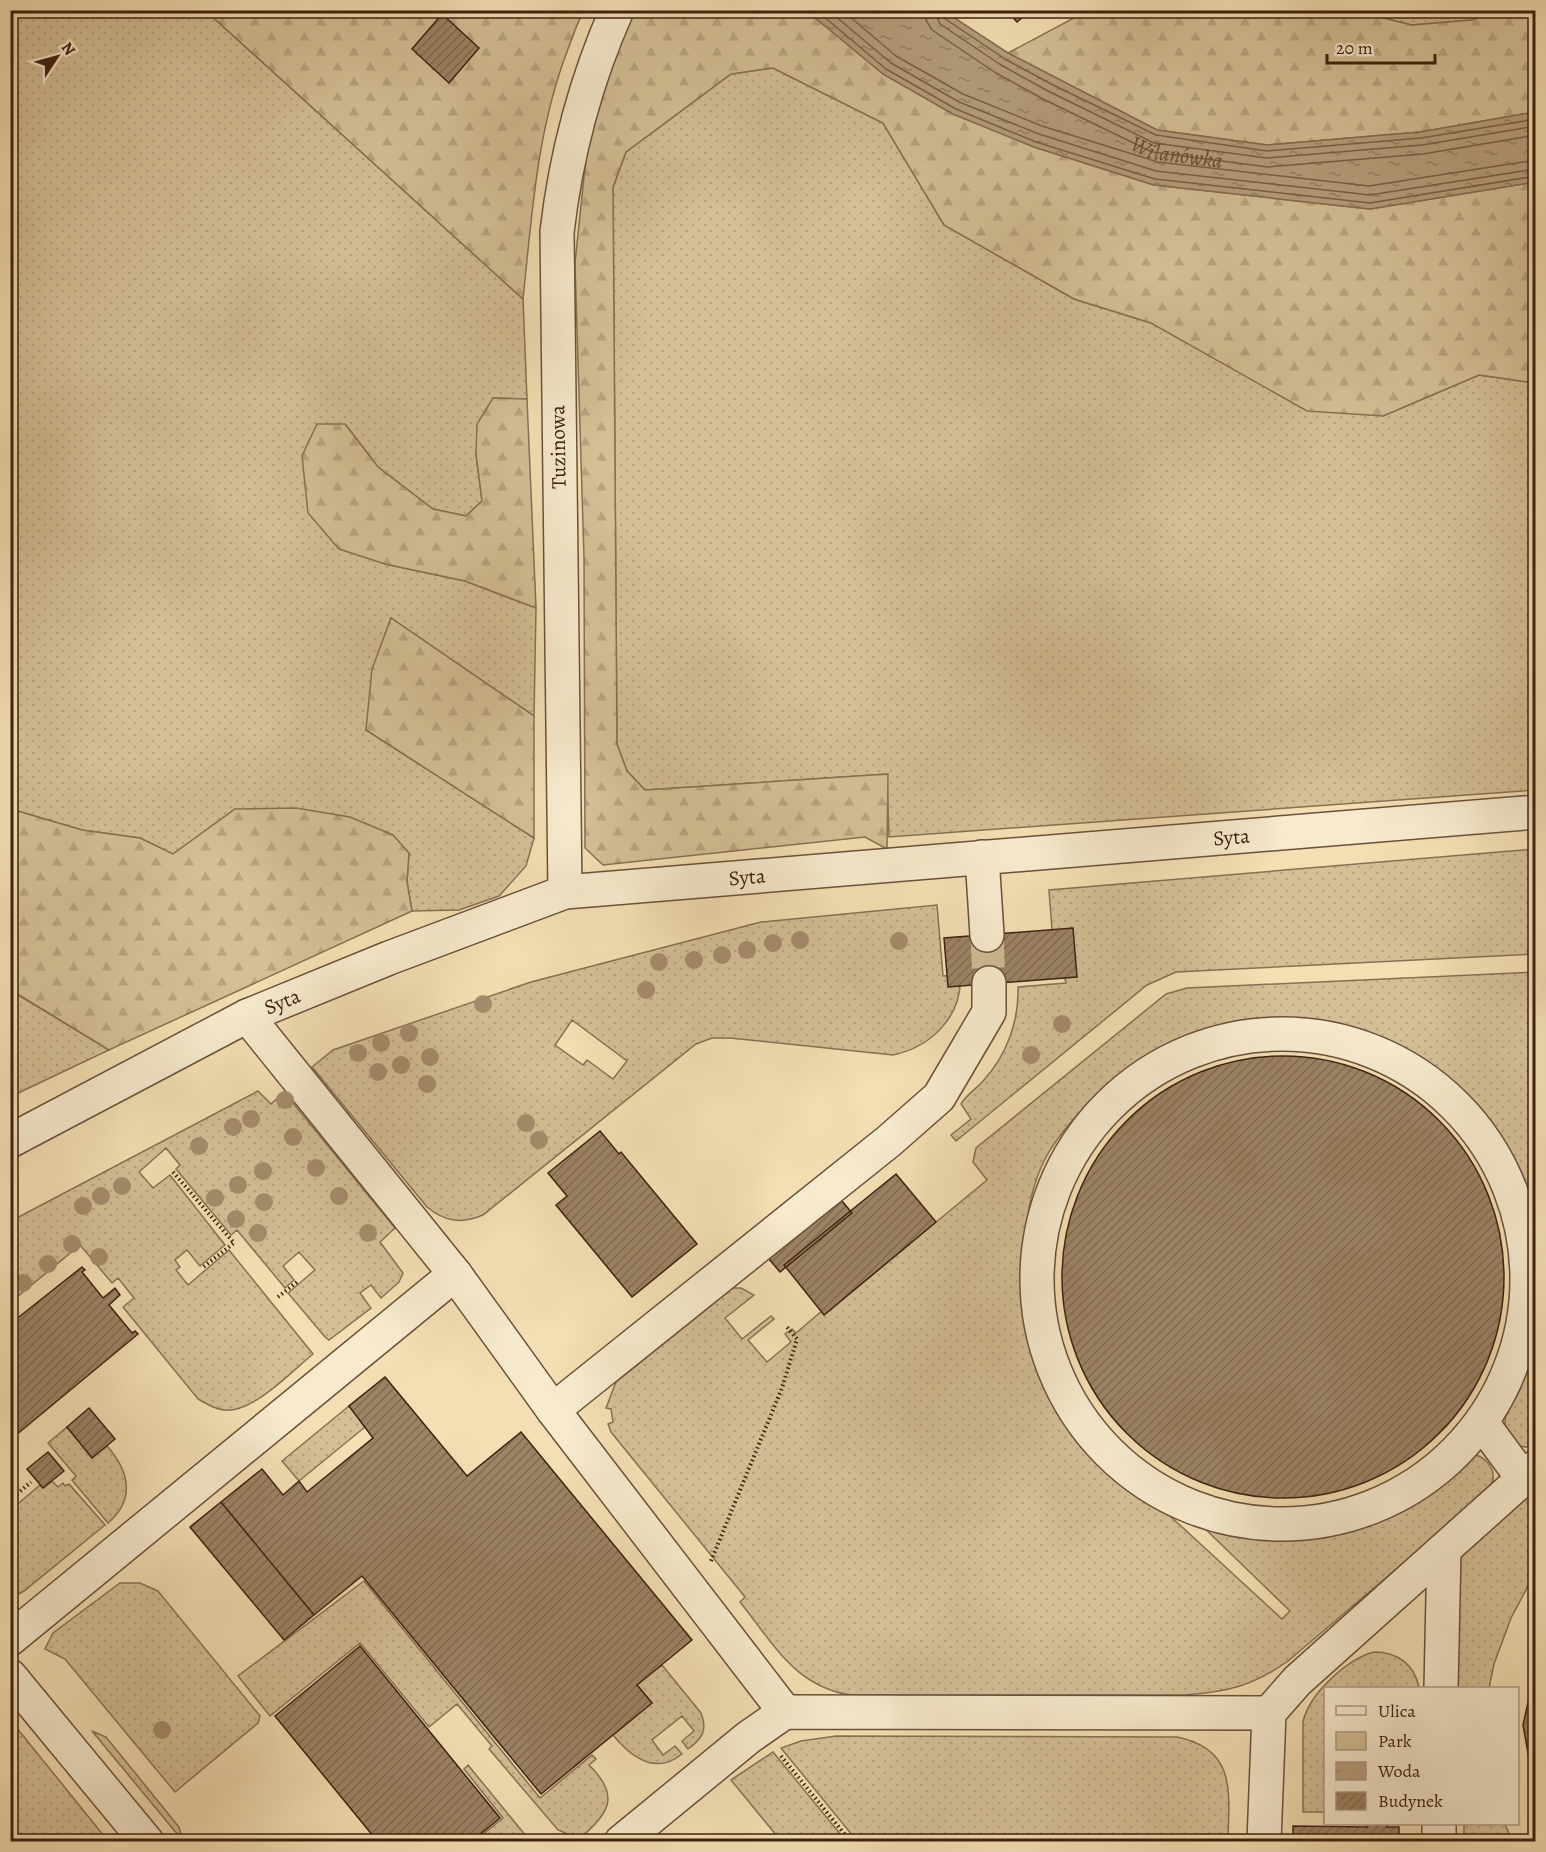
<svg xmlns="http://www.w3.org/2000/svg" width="1546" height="1852" font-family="Alegreya,serif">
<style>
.green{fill:url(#green-dots);stroke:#887054;stroke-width:1.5;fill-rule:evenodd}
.forest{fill:url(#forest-firs);stroke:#887054;stroke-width:1.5}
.water{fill:url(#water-ripples);stroke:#856c51;stroke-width:1.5}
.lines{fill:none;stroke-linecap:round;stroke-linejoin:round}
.shore{stroke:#795f46;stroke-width:1.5}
.building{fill:url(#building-hatch);stroke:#3d2011;stroke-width:1.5}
.minor-tunnel{stroke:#cfb993;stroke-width:33;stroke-dasharray:33 16;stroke-linecap:butt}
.minor-casing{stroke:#6a503a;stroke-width:36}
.path{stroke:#3d2011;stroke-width:4;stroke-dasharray:1.5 3;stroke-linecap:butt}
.minor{stroke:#f7eace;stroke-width:33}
.tree{fill:#a48c6c}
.labels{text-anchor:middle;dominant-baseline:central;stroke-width:5;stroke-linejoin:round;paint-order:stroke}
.street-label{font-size:21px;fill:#3d2011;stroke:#f7eace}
.water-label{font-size:22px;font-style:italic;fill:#674c36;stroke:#f7eace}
</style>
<defs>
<pattern id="green-dots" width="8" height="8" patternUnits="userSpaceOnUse" patternTransform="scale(1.5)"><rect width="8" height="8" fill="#d4bf97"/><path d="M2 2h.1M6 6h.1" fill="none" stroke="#b7a481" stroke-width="1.8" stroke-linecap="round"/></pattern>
<pattern id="forest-firs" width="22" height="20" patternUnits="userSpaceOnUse" patternTransform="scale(1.5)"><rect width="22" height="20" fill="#d4bf97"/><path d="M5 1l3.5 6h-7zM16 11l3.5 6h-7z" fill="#b7a481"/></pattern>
<pattern id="water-ripples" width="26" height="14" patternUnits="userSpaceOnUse" patternTransform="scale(1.5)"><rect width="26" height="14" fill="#b59e7c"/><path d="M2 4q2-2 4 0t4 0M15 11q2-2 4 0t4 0" fill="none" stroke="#948064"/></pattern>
<pattern id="building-hatch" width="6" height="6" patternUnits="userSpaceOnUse" patternTransform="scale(1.5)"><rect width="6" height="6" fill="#9c8365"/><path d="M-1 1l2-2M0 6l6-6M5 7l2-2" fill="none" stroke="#806b52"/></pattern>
</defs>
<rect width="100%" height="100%" fill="#f3dfb3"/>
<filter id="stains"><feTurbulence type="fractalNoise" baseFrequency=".00333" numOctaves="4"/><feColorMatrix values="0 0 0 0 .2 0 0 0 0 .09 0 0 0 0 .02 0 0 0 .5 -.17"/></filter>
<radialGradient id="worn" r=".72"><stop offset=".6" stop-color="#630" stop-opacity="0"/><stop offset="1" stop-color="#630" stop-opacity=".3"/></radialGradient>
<path class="green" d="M11 11H206L523 299 527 399 493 398 476 454 482 501 466 516 433 509 378 467 345 424 385 564 465 581 536 608 534 716 391 618 366 730 534 838 526 866 499 896 459 910 412 911 407 882 409 853 235 809 173 854 140 838 82 830 11 809Z
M1354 11H1495L1472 20 1412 25Z
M773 68 883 123 944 225 1074 299 1151 323 1383 416 1479 375 1535 383V790L889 837 887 774 645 790 627 771 617 744 613 187 626 152 660 127 731 74Z
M1535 849V954L1176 972 1147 985 956 1141 951 1135 971 1119 961 1104C966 1095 976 1089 983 1081 1007 1055 1019 1021 1018 987L1066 983 1052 930 1049 890Z
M937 905 943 976 960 975C963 1016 931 1047 893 1055L730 1038H712L696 1044 483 1215C462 1224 445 1222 427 1207L312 1067 333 1050 531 982 761 922ZM572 1020 627 1061 613 1079 587 1060 583 1065 555 1045Z
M1535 972V1224C1525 1173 1498 1124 1459 1088 1353 992 1198 996 1096 1096 1077 1114 1059 1134 1046 1157 1021 1204 1020 1277 1030 1328 1047 1409 1100 1470 1172 1509L1169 1515 1282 1619 1290 1611 1195 1519C1268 1539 1340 1539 1408 1501 1423 1493 1438 1484 1450 1473 1455 1468 1461 1460 1467 1457 1480 1450 1495 1466 1493 1479 1492 1484 1489 1488 1487 1492L1288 1661C1253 1686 1227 1692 1185 1695H851C795 1687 773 1643 740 1602L745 1597 611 1432 608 1424 613 1422 611 1409 606 1408 616 1382 733 1288H741L754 1295 725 1318 742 1339 771 1316 774 1319 748 1340 767 1362 791 1342 785 1334 792 1329 796 1333 822 1311 825 1314 987 1180 973 1162 976 1148 1166 994 1187 988Z
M10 990 109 1050 16 1094 11 1090Z
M258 1091 271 1104 284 1092 395 1228 380 1242 403 1273 399 1282 381 1298 371 1285 360 1293 371 1308 329 1340 325 1337 288 1293 315 1270 299 1252 283 1266 294 1280 285 1288 237 1230 231 1235 176 1169 180 1165 166 1148 139 1172 153 1188 170 1175 225 1245 200 1266 187 1250 175 1260 180 1267 176 1270 188 1285 229 1250 313 1354C291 1372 253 1413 224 1410 214 1409 207 1404 198 1399L123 1307 134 1298 118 1278 112 1283 80 1245 11 1302V1221Z
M1535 1328V1448C1478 1447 1518 1386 1527 1360 1531 1349 1533 1338 1535 1328Z
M349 1406 365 1427 299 1481 282 1461Z
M67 1427 92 1458 107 1446C129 1471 136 1499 108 1523L72 1480 76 1476 48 1443Z
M1535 1480V1573L1511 1618 1494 1664 1489 1688H1450L1454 1561Z
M52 1481 58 1487 63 1483 65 1486 69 1484 105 1525 24 1591 13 1597V1508L40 1485 43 1488Z
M364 1581 540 1798 592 1755 596 1759 589 1765C621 1796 609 1814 579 1839L558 1830 489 1749 492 1746 457 1704 429 1727 360 1643 270 1716 238 1676Z
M120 1583H140L158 1591 260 1716 258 1723 175 1792 65 1659 45 1649 53 1633Z
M1374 1652C1398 1652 1415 1665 1419 1688H1326V1823H1324V1812H1303V1722C1309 1694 1347 1659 1374 1652Z
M662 1665 701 1713C708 1730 702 1739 688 1749L682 1741 694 1731 682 1716 652 1740 663 1755 675 1746 682 1754C655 1776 631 1757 613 1735L652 1703 637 1685Z
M10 1721 12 1722 108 1841H11Z
M92 1731 106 1737 179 1827 183 1841Z
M836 1736 1177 1737C1237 1749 1229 1793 1228 1841H857L781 1748 801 1741Z
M773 1752 846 1841H781L731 1780Z
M468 1765 526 1836 529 1841H475L503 1818 464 1769Z
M1464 1824H1505L1512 1841H1464Z"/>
<path class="forest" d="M206 11H584C577 22 573 36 568 49 537 129 532 214 523 299Z
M636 11H807L883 74 953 114 1034 147 1154 185 1370 209 1535 182V383L1479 375 1383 416 1307 411 1151 323 1074 299 944 225 883 123 773 68 731 74 626 152 613 187 617 744 627 771 645 790 888 774 887 849 865 837 603 865 585 848 584 558 575 263 588 139 623 31Z
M1087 11H1354L1412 25 1472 20 1495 11H1535V112L1420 132 1267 145 1157 130 1008 53Z
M493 398 527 399 536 608 465 581 385 564 339 549 308 513 302 456 317 424H345L378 467 433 509 466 516 482 501 476 454 477 424Z
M391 618 534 716V838L366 730 372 669Z
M296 808 350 817 393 835 409 853 407 882 412 911 109 1050 11 990V809L82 830 140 838 173 854 235 809Z"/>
<path class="water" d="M807 11H944L1008 53 1157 130 1267 145 1420 132 1535 112V182L1370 209 1154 185 1034 147 953 114 883 74Z"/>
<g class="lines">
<g class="shore">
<path d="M816 10 886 69 956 109 1036 142 1155 179 1370 203 1536 176"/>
<path d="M828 10 891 63 959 102 1039 134 1156 171 1370 195 1536 169"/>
<path d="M842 10 896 56 963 94 1042 126 1158 162 1369 186 1536 160"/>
<path id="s1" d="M925 10 926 20 932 30 996 73 1043 99 1152 152 1268 167 1423 154 1536 135"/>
<path d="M934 10 940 24 1001 65 1048 91 1154 143 1267 158 1422 145 1536 126"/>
<path d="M941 10 944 18 1005 59 1051 84 1156 135 1267 151 1421 138 1536 119"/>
</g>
</g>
<path class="building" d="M1006 10H1031L1017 22Z
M442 14 479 48 449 83 412 49Z
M1073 928 1077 977 948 987 944 938Z
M1062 1277a221 221 0 1 1 442 0a221 221 0 1 1-442 0Z
M600 1131 619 1154 621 1152 697 1244 632 1297 556 1205 567 1196 548 1173Z
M896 1174 936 1222 824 1315 784 1265Z
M836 1194 852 1213 780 1272 764 1253Z
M82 1267 85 1270 82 1272 103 1298 115 1288 120 1295 109 1305 132 1333 135 1331 138 1334 10 1440V1324Z
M385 1377 467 1476 521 1432 692 1640 637 1685 652 1703 541 1794 362 1576 314 1615 221 1502 262 1469 283 1495 299 1481 307 1492 373 1438 349 1406Z
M89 1408 115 1439 92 1458 67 1427Z
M48 1452 64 1471 43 1488 27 1469Z
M221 1502 314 1615 284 1640 190 1527Z
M360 1646 500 1818 471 1842H378L275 1716Z
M1536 1666V1798L1523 1725Z
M1366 1824H1387V1827H1399V1842H1293V1826L1367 1827Z"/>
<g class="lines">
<path class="minor-tunnel" d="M987 935 989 983"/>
<g class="minor-casing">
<g id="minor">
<path d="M982 857 987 935"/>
<path d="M565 892 557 232C566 154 585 82 617 10"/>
<path d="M247 1016 455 1274 553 1410 785 1712"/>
<circle cx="1282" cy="1279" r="245"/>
<path id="s2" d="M10 1141 247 1016 389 958 565 892 1536 812"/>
<path d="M553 1410 889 1141 939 1097 989 1012V983"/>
<path d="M1482 1423 1522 1477"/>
<path d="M10 1639 455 1274"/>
<path d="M10 1676 147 1842"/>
<path d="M1441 1688 1444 1550"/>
<path d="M621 1842 749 1737 785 1712 1269 1713 1297 1681 1536 1467"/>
<path d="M1264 1842 1269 1713"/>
<path d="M1439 1842V1824"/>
</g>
</g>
<path class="path" d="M173 1172 234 1243 202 1268
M278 1297 297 1282
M10 1500 31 1482
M711 1561 782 1388 797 1339 787 1327
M781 1756 851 1842"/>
<use href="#minor" class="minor"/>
</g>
<g class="tree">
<circle cx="800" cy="940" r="9"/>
<circle cx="899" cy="941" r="9"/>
<circle cx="773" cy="943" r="9"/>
<circle cx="747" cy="950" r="9"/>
<circle cx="722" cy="955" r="9"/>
<circle cx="694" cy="960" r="9"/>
<circle cx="659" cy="962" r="9"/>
<circle cx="646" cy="990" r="9"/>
<circle cx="483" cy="1004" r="9"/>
<circle cx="1062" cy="1024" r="9"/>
<circle cx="409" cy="1033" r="9"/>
<circle cx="381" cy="1043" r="9"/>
<circle cx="358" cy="1053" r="9"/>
<circle cx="1031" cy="1055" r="9"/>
<circle cx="430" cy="1057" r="9"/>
<circle cx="401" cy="1065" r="9"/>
<circle cx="378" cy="1072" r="9"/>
<circle cx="427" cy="1084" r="9"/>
<circle cx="285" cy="1100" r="9"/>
<circle cx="251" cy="1119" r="9"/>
<circle cx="526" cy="1123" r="9"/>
<circle cx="233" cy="1127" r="9"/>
<circle cx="293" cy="1137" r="9"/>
<circle cx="539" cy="1140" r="9"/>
<circle cx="199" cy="1146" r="9"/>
<circle cx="316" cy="1168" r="9"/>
<circle cx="263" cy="1171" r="9"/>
<circle cx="238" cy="1185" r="9"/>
<circle cx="122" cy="1186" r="9"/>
<circle cx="101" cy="1196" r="9"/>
<circle cx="339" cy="1196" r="9"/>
<circle cx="215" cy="1198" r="9"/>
<circle cx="264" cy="1202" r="9"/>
<circle cx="83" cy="1206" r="9"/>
<circle cx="236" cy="1219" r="9"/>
<circle cx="258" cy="1233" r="9"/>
<circle cx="368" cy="1233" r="9"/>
<circle cx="72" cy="1244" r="9"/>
<circle cx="99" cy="1257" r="9"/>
<circle cx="48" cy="1264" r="9"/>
<circle cx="23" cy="1283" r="9"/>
<circle cx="162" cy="1730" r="9"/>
</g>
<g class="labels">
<g class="street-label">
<text transform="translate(558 447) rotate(-91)">Tuzinowa</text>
<text stroke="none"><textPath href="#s2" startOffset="1278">Syta</textPath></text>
<text stroke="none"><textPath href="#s2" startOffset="792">Syta</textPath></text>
<text stroke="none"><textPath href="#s2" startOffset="306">Syta</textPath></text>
</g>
<g class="water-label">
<text stroke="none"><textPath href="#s1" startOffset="298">Wilanówka</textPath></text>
</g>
</g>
<rect width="1546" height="1852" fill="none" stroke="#f3dfb3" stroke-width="36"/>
<rect x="12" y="12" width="1522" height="1828" fill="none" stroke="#3d2011" stroke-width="3"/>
<rect x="18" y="18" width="1510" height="1816" fill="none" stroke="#3d2011" stroke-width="1.5"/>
<rect x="1324" y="1687" width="195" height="138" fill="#f7eace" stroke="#ad9982" stroke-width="1.5"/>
<rect x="1336" y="1706" width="30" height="9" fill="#f7eace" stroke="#ad9982" stroke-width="1.5"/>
<text x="1378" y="1717" font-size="18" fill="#3d2011">Ulica</text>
<rect x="1336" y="1732" width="30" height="18" fill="#d4bf97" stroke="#ad9982" stroke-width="1.5"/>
<text x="1378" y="1747" font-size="18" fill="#3d2011">Park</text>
<rect x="1336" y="1762" width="30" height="18" fill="url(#water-ripples)" stroke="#ad9982" stroke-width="1.5"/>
<text x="1378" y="1777" font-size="18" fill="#3d2011">Woda</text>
<rect x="1336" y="1792" width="30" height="18" fill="url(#building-hatch)" stroke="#ad9982" stroke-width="1.5"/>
<text x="1378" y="1807" font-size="18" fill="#3d2011">Budynek</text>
<g transform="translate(57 57) rotate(54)" stroke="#f7eace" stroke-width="4.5" paint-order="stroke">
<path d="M0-4.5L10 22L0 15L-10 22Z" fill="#3d2011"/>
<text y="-9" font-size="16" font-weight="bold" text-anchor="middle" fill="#3d2011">N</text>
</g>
<path d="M1327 54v9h108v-9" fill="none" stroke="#3d2011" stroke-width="3"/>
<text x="1336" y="54" font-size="18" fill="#3d2011" stroke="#f7eace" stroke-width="4.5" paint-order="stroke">20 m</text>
<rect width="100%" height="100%" filter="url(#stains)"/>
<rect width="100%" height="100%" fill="url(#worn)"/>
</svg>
